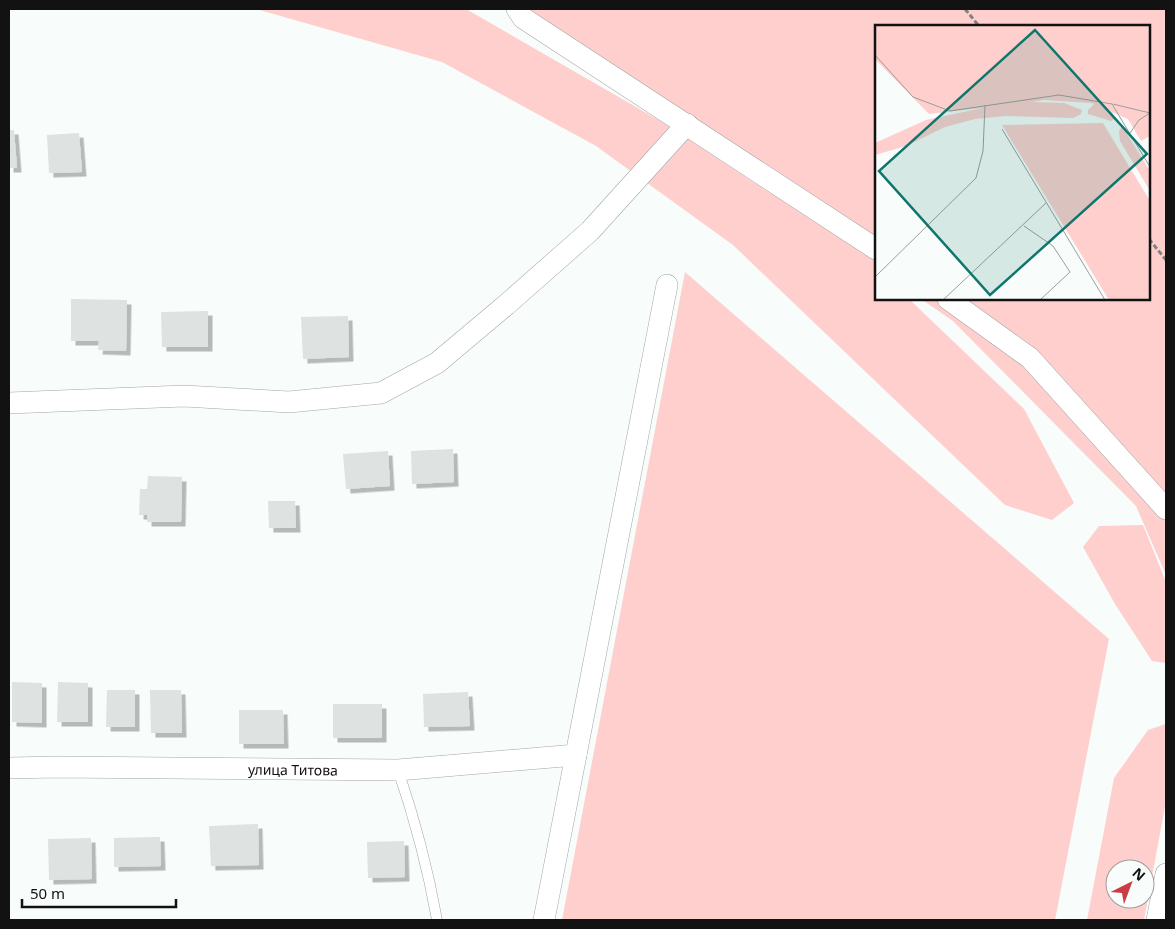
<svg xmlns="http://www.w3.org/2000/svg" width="1175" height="929" font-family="'Noto Sans',sans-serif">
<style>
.green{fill:#fecfcd;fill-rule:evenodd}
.building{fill:#dee2e0;filter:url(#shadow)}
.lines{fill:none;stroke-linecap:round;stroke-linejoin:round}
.service-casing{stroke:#a3a6a5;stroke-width:11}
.minor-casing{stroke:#a3a6a5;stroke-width:22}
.path{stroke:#808381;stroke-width:3;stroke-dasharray:5 2.5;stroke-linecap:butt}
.service{stroke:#fff;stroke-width:10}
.minor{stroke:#fff;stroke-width:21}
.labels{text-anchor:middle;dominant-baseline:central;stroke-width:5;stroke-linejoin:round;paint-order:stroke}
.street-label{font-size:14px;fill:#111211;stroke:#f8fcfa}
.inset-road{fill:none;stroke:#9c9e9d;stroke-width:1}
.view{fill:#0f766e;fill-opacity:0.15;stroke:#0f766e;stroke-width:2.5}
.inset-edge{fill:none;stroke:#111211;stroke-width:2.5}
</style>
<defs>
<filter id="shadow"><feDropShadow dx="4.5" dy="4.5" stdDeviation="0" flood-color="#0004"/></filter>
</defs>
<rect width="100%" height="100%" fill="#f8fcfa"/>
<path class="green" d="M256 9H466L669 126 774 196 508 9H1166V575L1136 506 953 321 921 299H1149V26H876V299H909L1024 409 1074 503 1052 520 1005 505 733 245 596 146 442 62Z
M685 272 1109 639 1055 920H562Z
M1143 525 1166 582V663L1152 661 1115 604 1083 547 1099 526Z
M1166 724V801L1144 920H1087L1114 778 1148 730ZM1115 869H1145V899H1115Z"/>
<path class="building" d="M9 130H14L17 168H9Z
M79 133 82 172 49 173 47 135Z
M71 299 127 300 126 351 98 350 99 341H71Z
M208 311V347H162L161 312Z
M348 316 349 357 303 359 301 317Z
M453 449 454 482 412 484 411 451Z
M388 451 390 486 346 489 343 454Z
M148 476 182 477 181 522H147V515H139L140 489H147Z
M268 501H295L296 528H269Z
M12 682 42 683V723L12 722Z
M58 682 88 683V722H57Z
M107 690H135V727H106Z
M150 690H181L182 733H151Z
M468 692 470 726 424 727 423 694Z
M333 704H382V738H333Z
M239 710H283L284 744H239Z
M258 824 259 865 211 866 209 826Z
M160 837 161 866 114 867V838Z
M91 838 92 879 49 880 48 839Z
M404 841 405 877 368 878 367 842Z"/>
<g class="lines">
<g class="service-casing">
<path id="service" d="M398 770C415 820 428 869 437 920"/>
</g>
<g class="minor-casing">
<g id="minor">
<path d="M517 9 523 18 876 249"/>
<path d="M948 299 1030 358 1166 509"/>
<path d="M9 403 184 396 289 402 381 393 437 363 506 305 590 231 687 124"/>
<path id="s1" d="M9 768 57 767 398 770 576 755"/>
<path d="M544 920 667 285"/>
<path d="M1157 920 1166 874"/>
</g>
</g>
<path class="path" d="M965 9 979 26
M1149 239 1166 260"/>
<use href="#service" class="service"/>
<use href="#minor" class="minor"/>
</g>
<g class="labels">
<g class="street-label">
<text stroke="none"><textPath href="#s1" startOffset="284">улица Титова</textPath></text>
</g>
</g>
<g transform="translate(875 25)">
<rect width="275" height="275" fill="#f8fcfa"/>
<path d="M0 0H275V111L266 116 253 94 237 87 241 93 236 96 213 89V85L219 79 216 78 169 75 157 77 189 78 207 85 206 89 198 93 131 91 100 94 70 102 31 121 0 130V118L51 95 107 83 54 89 0 34ZM228 98 275 176V275H234L127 100ZM247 101 275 146V166L245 116 244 106Z" fill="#fecfcd"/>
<path class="inset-road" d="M0 30 38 72 75 86 184 70 237 79 275 142M238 79 275 88M127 104 230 275M255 108 264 95 275 88M149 201 178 221 195 247 165 275M0 252 101 153 108 126 110 80M68 275 171 178"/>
<path class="view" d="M160 5 272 129 115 270 4 146Z"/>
<rect width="275" height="275" class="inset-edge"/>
</g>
<rect width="1175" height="929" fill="none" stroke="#111211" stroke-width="20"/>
<g transform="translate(1130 884) rotate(42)"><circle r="24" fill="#f8fcfa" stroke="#9c9e9d"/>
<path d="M0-4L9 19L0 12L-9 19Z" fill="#cc3c47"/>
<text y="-8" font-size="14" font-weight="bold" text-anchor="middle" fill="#111211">N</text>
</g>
<path d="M22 899v8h154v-8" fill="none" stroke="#111211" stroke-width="2.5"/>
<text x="30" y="899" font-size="15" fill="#111211" stroke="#f8fcfa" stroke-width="4" paint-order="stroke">50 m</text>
</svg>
